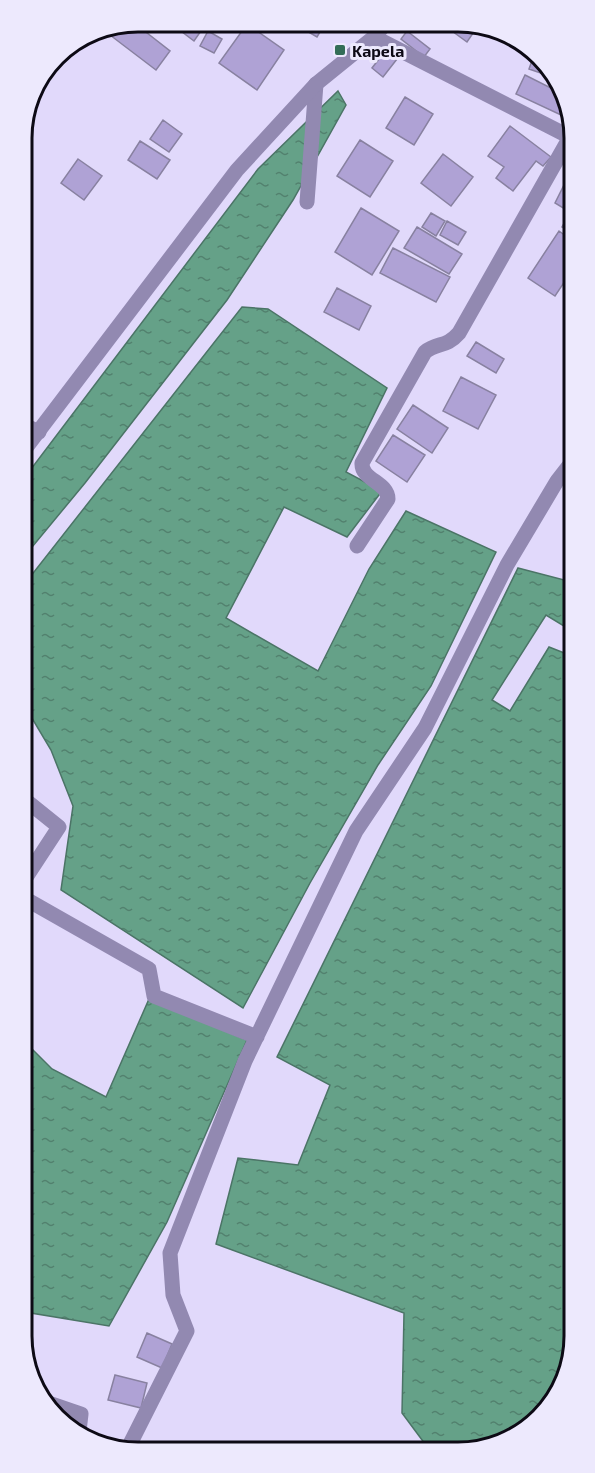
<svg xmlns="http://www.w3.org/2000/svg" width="595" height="1473" font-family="'Exo 2',sans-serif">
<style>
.water{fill:url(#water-ripples);stroke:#4b7466;stroke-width:1.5}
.building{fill:#afa2d5;stroke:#8881a0;stroke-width:1.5}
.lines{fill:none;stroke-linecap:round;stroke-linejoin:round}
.minor{stroke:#9289b1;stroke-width:15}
.tertiary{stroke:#9289b1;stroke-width:15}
.poi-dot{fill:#336d57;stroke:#ede9fd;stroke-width:2}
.labels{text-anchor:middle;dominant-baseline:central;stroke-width:6;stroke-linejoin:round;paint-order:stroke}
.poi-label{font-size:16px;font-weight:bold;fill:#0d0a15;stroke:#ede9fd;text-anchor:start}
.rim{fill:none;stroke:#0d0a15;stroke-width:3}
</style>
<defs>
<pattern id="water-ripples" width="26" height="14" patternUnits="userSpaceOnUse" patternTransform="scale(1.5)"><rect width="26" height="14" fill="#65a188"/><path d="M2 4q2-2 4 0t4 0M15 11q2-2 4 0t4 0" fill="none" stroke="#52816e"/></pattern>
</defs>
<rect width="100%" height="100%" fill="#e1d9fb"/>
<path class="water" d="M338 91 346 105 293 200 227 300 85 483 23 558 22 481 258 169Z
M242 307 268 309 387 388 346 472 382 491 347 537 284 507 226 618 318 671 369 569 406 511 496 552 431 686 378 765 310 883 243 1008 61 890 73 806 51 750 23 703V586Z
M518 568 572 582V631L546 615 492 700 510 711 549 647 572 656 574 1342 550 1407 487 1448H428L402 1413 404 1313 216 1244 238 1158 298 1165 330 1085 277 1057Z
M149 999 247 1040 167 1222 109 1326 25 1312 24 1041 52 1069 106 1097Z"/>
<path class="building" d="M182 21H188L201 31 194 41 177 28Z
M133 22 170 51 156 70 106 32 111 26Z
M291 22H326L317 37Z
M441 23H480L467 42Z
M247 24 284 50 257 90 219 63Z
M208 31 222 39 214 53 200 46Z
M407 31 430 49 424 57 401 39Z
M386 50 397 59 383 77 372 68Z
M535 52 540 55 552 77 529 69Z
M525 75 561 93 567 102 561 115 516 94Z
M405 97 433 114 414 145 386 128Z
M163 120 182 134 169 152 150 139Z
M510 126 551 157 543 166 536 161 513 191 496 178 504 167 488 156Z
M360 140 393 161 370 197 337 176Z
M140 141 170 160 157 179 128 160Z
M443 154 473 177 451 206 421 183Z
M78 159 102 176 84 200 61 183Z
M566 181 570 184V232L562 227 570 212 555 203Z
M361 208 399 231 372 275 335 252Z
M431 213 445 221 436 236 422 227Z
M447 221 466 232 458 245 440 235Z
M417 227 462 254 449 274 404 248Z
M559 231 570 239 571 272 555 296 528 278Z
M393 248 450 277 436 302 380 273Z
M337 288 371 306 359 330 324 312Z
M476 342 504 359 496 373 467 356Z
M461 377 496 395 478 429 443 411Z
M413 405 448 428 432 453 397 429Z
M393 435 425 455 407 482 376 461Z
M147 1333 172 1344 162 1368 137 1357Z
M115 1375 147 1383 141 1408 108 1400Z"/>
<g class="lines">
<path class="minor" d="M374 37 570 137
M307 202 316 84
M22 424 39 432
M357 546 388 499C388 482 361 480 362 463L425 352C437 342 446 348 459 333L570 137
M23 798 59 827 23 882
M24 898 149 969 154 996 257 1037
M46 1402 81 1414 79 1431
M127 1450 187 1331 173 1295 170 1253 245 1061 356 831 425 728 507 565 557 481 571 463"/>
<path class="tertiary" d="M22 453 237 170 316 84 374 37 386 23"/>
</g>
<rect class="poi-dot" x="334" y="44" width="12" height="12" rx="3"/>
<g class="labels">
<g class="poi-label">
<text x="352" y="50">Kapela</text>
</g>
</g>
<path d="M0 0H595V1473H0ZM138 32H458A106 106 0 0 1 564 138V1336A106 106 0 0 1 458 1442H138A106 106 0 0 1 32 1336V138A106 106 0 0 1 138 32Z" fill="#ede9fd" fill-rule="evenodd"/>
<path class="rim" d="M138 32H458A106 106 0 0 1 564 138V1336A106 106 0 0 1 458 1442H138A106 106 0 0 1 32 1336V138A106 106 0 0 1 138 32Z"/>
</svg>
